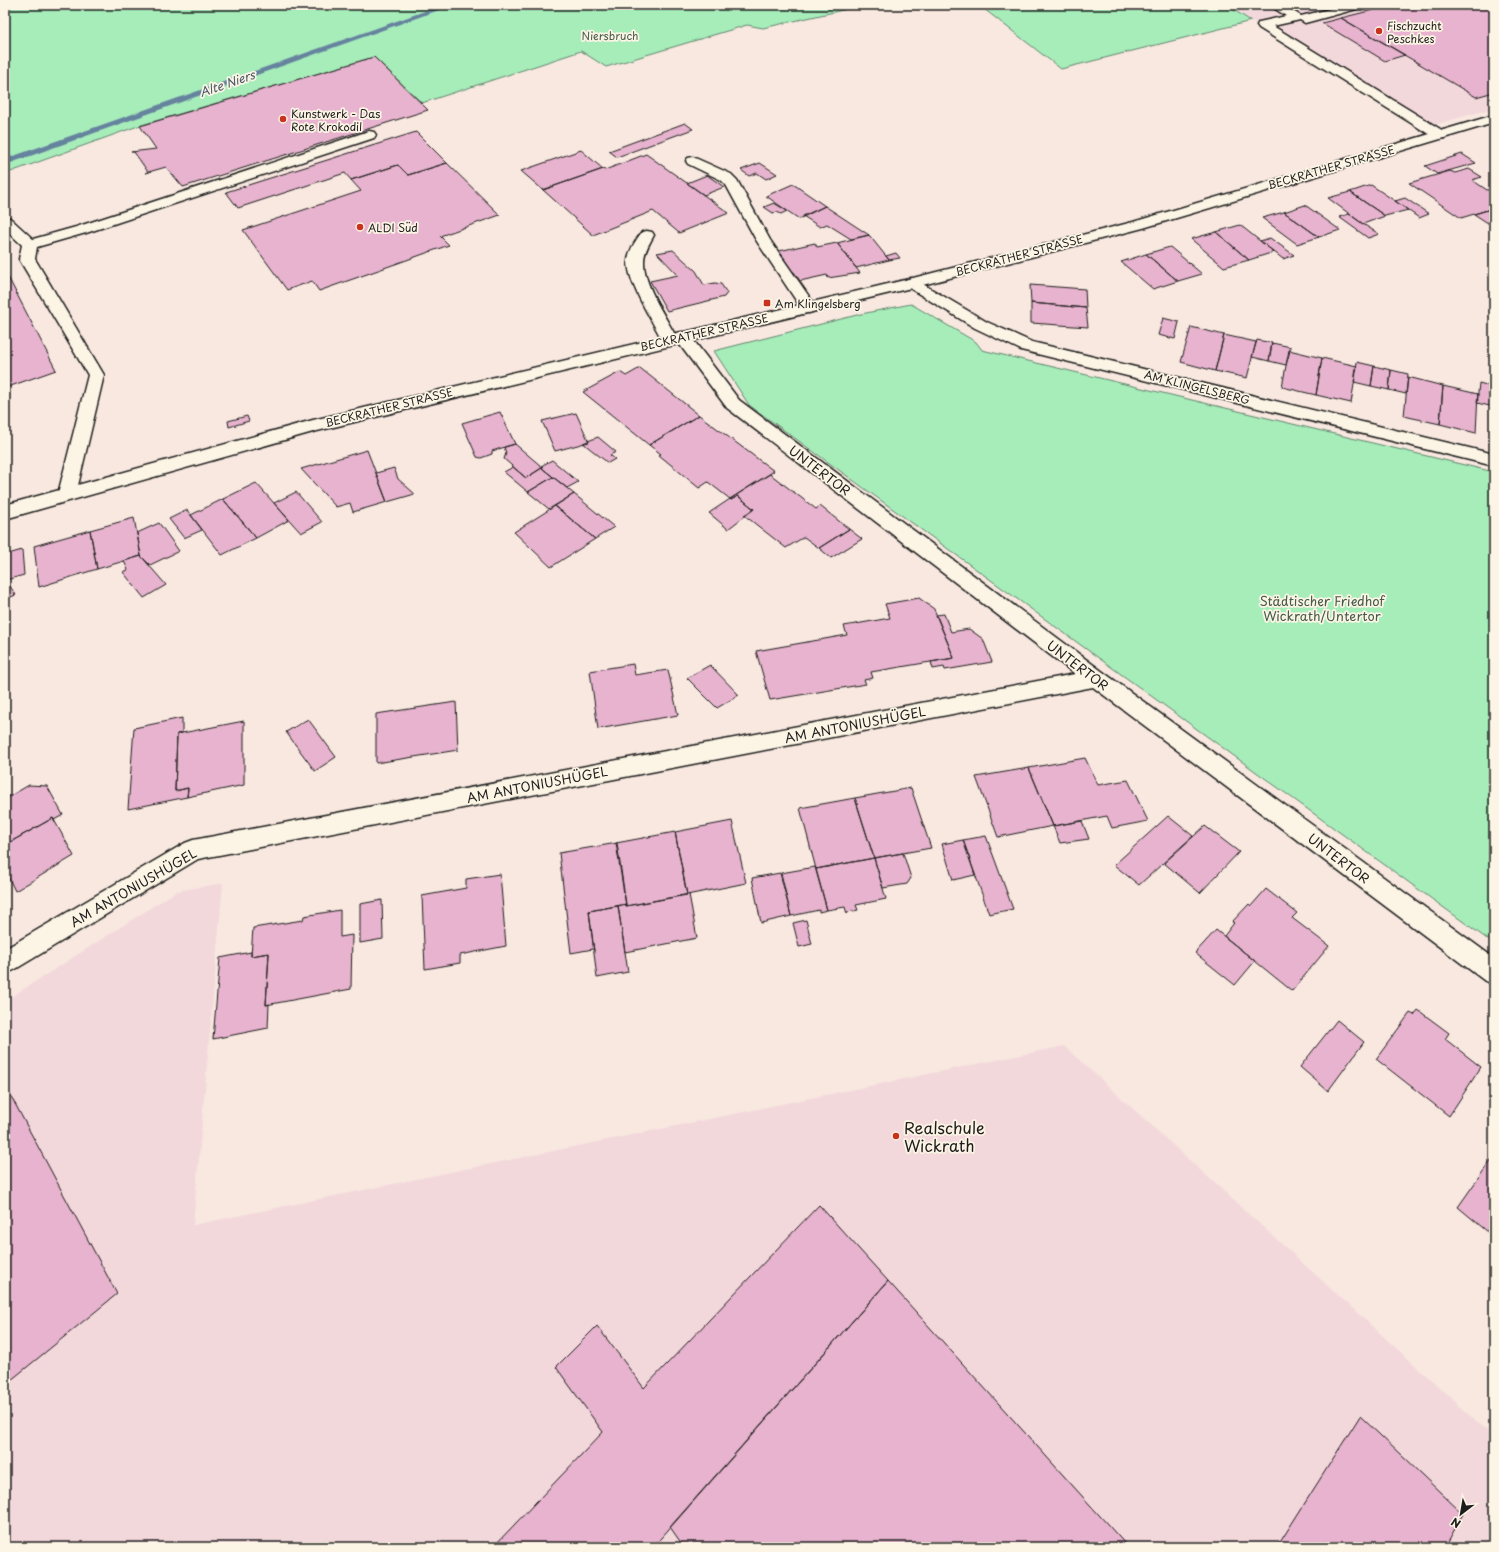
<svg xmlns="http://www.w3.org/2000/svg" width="1499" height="1552" font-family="'Playpen Sans',sans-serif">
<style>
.built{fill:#f3d8db}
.green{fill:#a6edba;stroke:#61846b}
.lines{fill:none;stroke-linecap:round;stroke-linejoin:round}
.stream{fill:#66839e;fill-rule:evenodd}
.building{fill:#e7b3ce;stroke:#1c1c1c}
.lane-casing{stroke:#1c1c1c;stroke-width:3}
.street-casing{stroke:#1c1c1c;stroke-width:3}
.secondary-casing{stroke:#1c1c1c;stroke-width:3}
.lane{fill:#fcf5e5;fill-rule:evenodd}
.street{fill:#fcf5e5;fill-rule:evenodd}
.secondary{fill:#fcf5e5;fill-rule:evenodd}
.poi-dot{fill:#c8321e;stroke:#fcf5e5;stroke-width:1.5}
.labels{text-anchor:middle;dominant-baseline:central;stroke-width:3.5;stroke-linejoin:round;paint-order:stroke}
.far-poi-label{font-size:11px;fill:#1c1c1c;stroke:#fcf5e5;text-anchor:start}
.far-park-label{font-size:11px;fill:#455b4b;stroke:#fcf5e5}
.far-street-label{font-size:11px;fill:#1c1c1c;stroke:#fcf5e5}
.far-water-label{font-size:12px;font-style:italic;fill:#475868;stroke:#fcf5e5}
.street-label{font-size:13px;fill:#1c1c1c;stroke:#fcf5e5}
.park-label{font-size:13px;fill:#455b4b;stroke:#fcf5e5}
.near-poi-label{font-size:16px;fill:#1c1c1c;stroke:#fcf5e5;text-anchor:start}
</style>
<rect width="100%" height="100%" fill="#f8e8e0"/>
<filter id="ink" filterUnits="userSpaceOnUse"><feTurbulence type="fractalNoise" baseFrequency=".025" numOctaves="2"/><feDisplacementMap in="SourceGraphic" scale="8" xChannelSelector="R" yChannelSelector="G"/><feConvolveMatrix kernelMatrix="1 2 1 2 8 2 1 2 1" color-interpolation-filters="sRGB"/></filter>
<g filter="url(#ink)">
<path class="built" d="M1226 5H1494V108L1423 128Z
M223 883 193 1225 1064 1046 1494 1437V1547H5V1001L177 891Z"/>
<path class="green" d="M5 5H865L763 28 747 25 606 67 581 51 422 103 374 57 138 126 5 174Z
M979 5H1226L1251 21 1061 69Z
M911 304 976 342 982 350 1494 472V944L749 405 714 351 861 314Z"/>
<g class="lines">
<path class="stream" d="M442 5H453L5 165V159Z"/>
</g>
<path class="building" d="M1319 5H1339L1325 9Z
M1393 5H1494V92L1476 97 1341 18Z
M1341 18 1405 55 1385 61 1322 23Z
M374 57 428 110 183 187 166 167 145 173 148 172 134 152H131L156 149 140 126Z
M685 123 693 129 617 157 609 151Z
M416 132 447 163 408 175 398 165 351 180 345 173 238 208 226 192Z
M581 150 603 169 543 190 521 171Z
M646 154 729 213 679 233 653 211 593 235 543 190 603 169 605 170Z
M1462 154 1476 163 1437 174 1425 166Z
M447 163 500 215 440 236 449 245 319 291 312 281 287 290 243 230 361 191 351 180 398 165 408 175Z
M760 163 777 174 766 179 757 173 749 176 741 170Z
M1469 169 1482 177 1472 180 1487 190 1494 188V208L1461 218 1409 183 1450 171 1455 173Z
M707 175 724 187 704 195 687 183Z
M793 184 825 206 799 219 766 196Z
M1371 185 1395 201 1408 210 1385 216 1350 192Z
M1350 192 1385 216 1363 224 1328 198Z
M1405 198 1429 214 1419 218 1395 201Z
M774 203 787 211 781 214 777 212 773 213 764 207Z
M1305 205 1340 230 1319 237 1284 212Z
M825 206 869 235 851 239 827 224 820 227 803 216Z
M1494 208V227L1474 214Z
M1284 212 1319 237 1297 244 1262 218Z
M1349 214 1363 224 1379 234 1368 238 1339 217Z
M1240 225 1260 241 1274 252 1249 260 1216 232Z
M1216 232 1249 260 1224 267 1191 239Z
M869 235 889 260 856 268 837 243Z
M1270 238 1294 255 1283 259 1260 241Z
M815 243 817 247 837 243 860 273 828 278 827 275 800 281 794 272 791 273 782 260 785 259 779 251Z
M1170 247 1202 274 1178 281 1146 254Z
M673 250 696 271 704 285 715 283 721 284 727 293 724 297 667 311 650 281 678 275 657 253Z
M896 253 900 258 889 260 886 256Z
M1146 254 1178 281 1153 289 1121 262Z
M8 277 56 370 5 388V278Z
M1030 285 1085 289 1086 308 1031 303Z
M1031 303 1086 308 1088 327 1031 323Z
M1163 318 1179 322 1175 339 1158 335Z
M1191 327 1224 335 1215 371 1181 362Z
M1224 335 1256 342 1247 378 1215 371Z
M1257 340 1272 343 1269 361 1252 357Z
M1272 343 1291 347 1286 365 1269 361Z
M1289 350 1322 358 1316 395 1282 387Z
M1322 358 1357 366 1351 403 1316 395Z
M1357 362 1374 366 1371 386 1354 382Z
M1374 366 1391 370 1389 390 1371 386Z
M640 368 699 415 649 445 583 392 620 372 626 376Z
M1391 370 1408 374 1406 394 1389 390Z
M1408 377 1443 386 1440 424 1404 416Z
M1479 383 1494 387V407L1477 403Z
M1443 386 1478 394 1476 433 1440 424Z
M500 412 515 444 492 451V454L481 458 477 457 462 423Z
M576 413 589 442 555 451 542 421Z
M699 415 774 471 730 499 708 482 699 488 659 455 661 454 649 445Z
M247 416 249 421 229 427 228 421Z
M598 437 616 452 610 455 615 459 608 463 583 443Z
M515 444 541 466 543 467 526 478 504 459 506 453 504 447Z
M367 450 387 502 353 512 350 503 336 507 301 469Z
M552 460 578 482 567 488 542 468 543 467 541 466Z
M513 467 526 478 542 468 553 477 528 492 504 472Z
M394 468 398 479 415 494 387 502 376 473Z
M770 474 816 509 820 506 849 529 819 548 804 537 786 548 744 515 754 509 738 496 731 500 730 499Z
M553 477 574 494 549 509 528 492Z
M256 483 289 520 256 538 223 499Z
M296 492 322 522 301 533 274 503Z
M574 494 614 527 595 539 555 506Z
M738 496 754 509 728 529 709 513 730 499 731 500Z
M223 499 256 538 222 555 191 515Z
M555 506 595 539 551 567 514 532Z
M187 510 202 530 184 538 169 519Z
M134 518 141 556 97 569 90 530Z
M159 523 179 551 150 565 141 556 137 533Z
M849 529 862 539 831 558 819 548Z
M90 530 97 569 39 587 34 546Z
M22 550 24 575 6 580 5 555Z
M141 556 166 585 144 598 123 572 128 570 124 561Z
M5 579 16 595 5 599Z
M919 598 934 609 954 658 871 672 873 678 864 680 866 684 770 700 756 651 847 635 844 626 890 618 885 604Z
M944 614 951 632 969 629 983 639 992 662 945 670 944 667 933 669 931 662 954 658 936 615Z
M633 664 635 675 668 670 678 715 598 729 590 671Z
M710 665 739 695 717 708 687 678Z
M456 702 458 750 376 763V714Z
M182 718V733L177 734 175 791 188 788 187 797 128 809 134 728Z
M308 719 336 757 315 771 286 732Z
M244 721V785L187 797 188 788 175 791 177 734Z
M1085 758 1098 785 1128 780 1148 821 1112 828 1107 816 1053 826 1029 768Z
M1029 768 1053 826 998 837 976 777Z
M29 785 47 786 63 815 54 820 53 818 5 845V799Z
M911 788 931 848 874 858 855 798Z
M855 798 874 858 816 869 800 808Z
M1168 816 1193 836 1139 885 1114 865Z
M53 818 74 856 15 891 5 870V845Z
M732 821 746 883 687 895 675 832Z
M1082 821 1089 839 1060 843 1053 826Z
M1205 826 1239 852 1200 893 1164 863Z
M675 832 687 895 626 906 616 843Z
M986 836 1013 909 989 914 963 840Z
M963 840 975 875 953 880 942 844Z
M617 843 626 904 589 911 594 951 593 949 571 953 559 853Z
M903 853 911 878 907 884 883 888 874 858Z
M874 858 886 899 856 905 858 910 848 912V913L847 914 845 907 827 910 816 869Z
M815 867 827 910 819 912V910L791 916 781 873Z
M780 873 791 916 761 923 752 878Z
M500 874 506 946 460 955V963L425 969 422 896 466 888V879Z
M1266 889 1297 913 1292 918 1329 946 1292 991 1224 936 1234 923 1232 922 1249 904 1251 906Z
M689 894 697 938 625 952 618 906 626 904V906Z
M382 900 383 939 360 943V904Z
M618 906 628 972 597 978 589 911Z
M340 910V937L352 935 351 989 266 1005 269 953 251 956 253 928 303 920 304 916Z
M806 920 812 944 799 947 793 923Z
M1216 930 1255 961 1235 985 1195 953Z
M251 952V956L269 953 266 1005 269 1004 268 1028 213 1039 220 958Z
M1418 1010 1449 1033 1445 1039 1481 1067 1449 1116 1376 1059 1410 1013 1414 1015Z
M1337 1020 1364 1042 1328 1091 1300 1067Z
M5 1085 117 1294 5 1385Z
M1494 1156V1237L1458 1207Z
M819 1205 888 1281 653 1547H493L603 1432 556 1367 597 1326 644 1388Z
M888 1281 1128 1547H684L670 1527Z
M1360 1416 1463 1514 1445 1547H1277Z"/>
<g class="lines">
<g class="lane-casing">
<path id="lane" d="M1269 5H1283L1301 16 1346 5H1366L1364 7 1305 23 1300 20 1273 26 1445 132 1447 135 1445 138H1435L1259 28 1257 25 1259 22 1286 16Z
M369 131 374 132 376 135 374 138 86 233 37 247 35 259 104 375 76 494 73 499 67 500 61 499 58 494 88 375 19 259 22 245 5 229V217L10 218 33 239 76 227Z
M693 157 731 174 737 180 770 240 817 308 815 311 809 313 803 311 756 240 726 185 721 180 688 164 686 161 688 158Z
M647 231 652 232 654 235C650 243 644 251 644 261 643 285 667 319 678 340L676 344 670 345 664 344 662 340C652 320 627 282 628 260 629 250 636 240 642 232Z"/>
</g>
<g class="street-casing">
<path id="street" d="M911 278 916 280 987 322 1032 342 1494 454V466L1021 350 975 328 906 286 903 283 906 280Z
M682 332 688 333 739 400 1103 672 1494 958V985L1485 981 1093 687 198 859 14 970 5 974V949L185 843 193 840 1075 674 727 408 674 337 676 333Z"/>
</g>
<g class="secondary-casing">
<path id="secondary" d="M1494 115V123L1143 228 911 288 313 432 5 519V505L313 420 909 279 1133 222Z"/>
</g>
<use href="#lane" class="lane"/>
<use href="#street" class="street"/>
<use href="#secondary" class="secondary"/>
</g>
</g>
<g class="poi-dot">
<circle cx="1379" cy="31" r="4"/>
<circle cx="283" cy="119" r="4"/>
<circle cx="360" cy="227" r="4"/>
<rect x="763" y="299" width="8" height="8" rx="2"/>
<circle cx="896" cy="1136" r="4"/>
</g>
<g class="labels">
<g class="far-poi-label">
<text x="1387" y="25">Fischzucht<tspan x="1387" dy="13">Peschkes</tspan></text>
<text x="291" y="113">Kunstwerk - Das<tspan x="291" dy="13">Rote Krokodil</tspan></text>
<text x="368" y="227">ALDI Süd</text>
<text x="775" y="303">Am Klingelsberg</text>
</g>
<g class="far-park-label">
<text x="610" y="35">Niersbruch</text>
</g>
<g class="far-street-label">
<text transform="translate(1331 167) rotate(-16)">BECKRATHER STRASSE</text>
<text transform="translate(1019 255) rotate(-15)">BECKRATHER STRASSE</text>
<text transform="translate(704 332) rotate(-13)">BECKRATHER STRASSE</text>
<text transform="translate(1197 387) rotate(14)">AM KLINGELSBERG</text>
<text transform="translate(389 407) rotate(-14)">BECKRATHER STRASSE</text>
</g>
<g class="far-water-label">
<text transform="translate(227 83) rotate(-19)">Alte Niers</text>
</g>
<g class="street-label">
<text transform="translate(820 470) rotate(37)">UNTERTOR</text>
<text transform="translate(1078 665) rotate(37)">UNTERTOR</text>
<text transform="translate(855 724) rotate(-11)">AM ANTONIUSHÜGEL</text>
<text transform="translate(537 784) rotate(-11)">AM ANTONIUSHÜGEL</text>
<text transform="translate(1339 858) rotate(37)">UNTERTOR</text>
<text transform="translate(133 887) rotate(-30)">AM ANTONIUSHÜGEL</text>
</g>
<g class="park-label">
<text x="1322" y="600">Städtischer Friedhof<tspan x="1322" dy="15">Wickrath/Untertor</tspan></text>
</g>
<g class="near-poi-label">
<text x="904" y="1127">Realschule<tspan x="904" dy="18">Wickrath</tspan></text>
</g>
</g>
<rect width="1499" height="1552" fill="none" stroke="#fcf5e5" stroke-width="20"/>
<rect x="10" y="10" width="1479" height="1532" fill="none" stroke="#1c1c1c" stroke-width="1.5" filter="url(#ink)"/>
<g transform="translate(1461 1514) rotate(211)" stroke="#fcf5e5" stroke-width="3" paint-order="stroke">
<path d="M0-3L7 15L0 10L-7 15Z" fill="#1c1c1c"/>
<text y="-6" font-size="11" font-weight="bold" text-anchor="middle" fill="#1c1c1c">N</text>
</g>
</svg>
